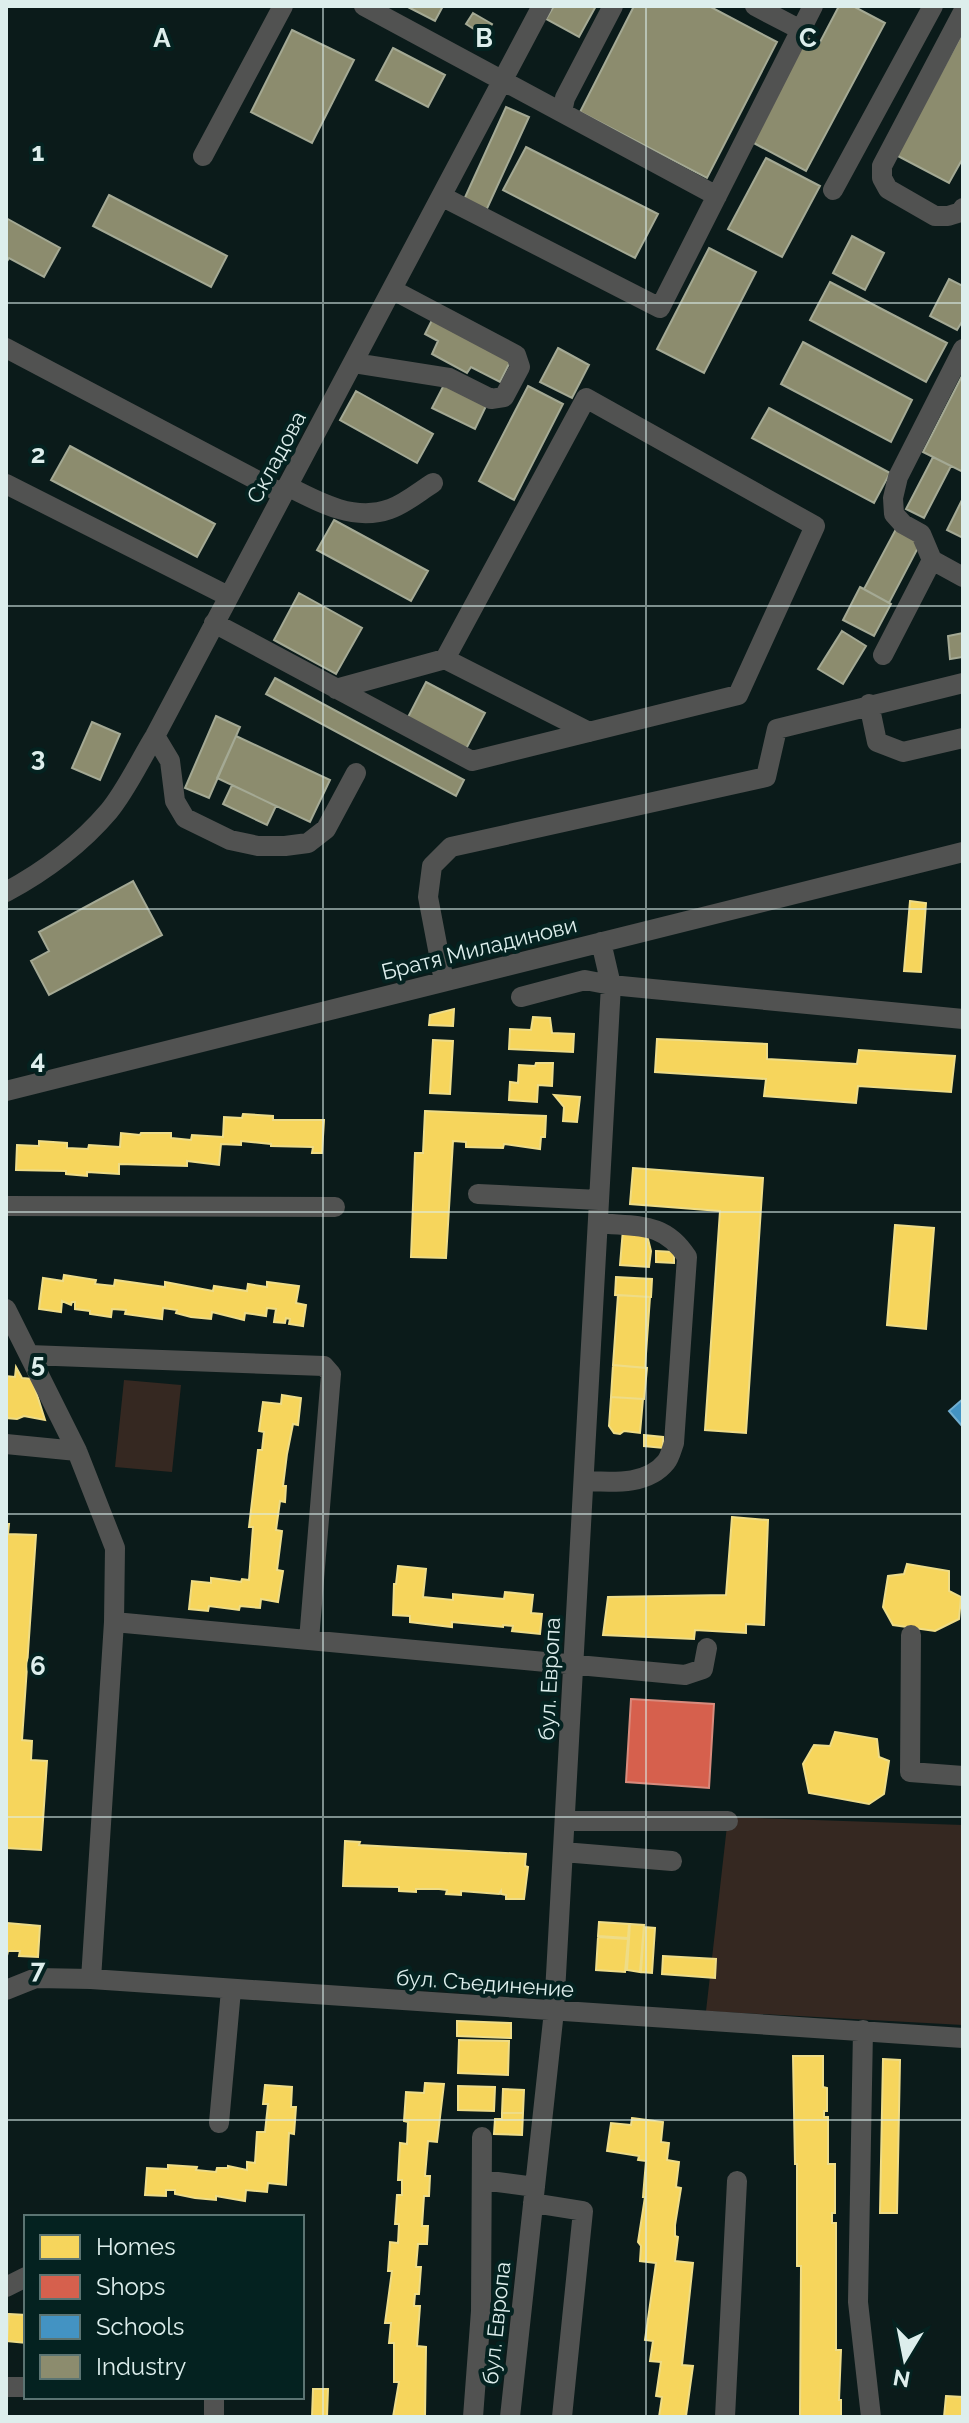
<svg xmlns="http://www.w3.org/2000/svg" width="969" height="2423" font-family="Raleway,sans-serif">
<style>
.green{fill:#352821}
.homes{fill:#f6d55c;stroke:#eedc87;stroke-width:2}
.shops{fill:#d6604d;stroke:#d88b7d;stroke-width:2}
.schools{fill:#4393c3;stroke:#71aecf;stroke-width:2}
.industry{fill:#8c8c6e;stroke:#a4a994;stroke-width:2}
.lines{fill:none;stroke-linecap:round;stroke-linejoin:round}
.minor{stroke:#515251;stroke-width:20}
.grid{fill:none;stroke:#ddeeec;stroke-width:2;stroke-opacity:0.55}
.labels{text-anchor:middle;dominant-baseline:central;stroke-width:8;stroke-linejoin:round;paint-order:stroke}
.street-label{font-size:22px;fill:#ddeeec;stroke:#042220}
.grid-label{font-size:26px;text-anchor:middle;font-weight:bold;fill:#ddeeec;stroke:#042220;stroke-width:8;stroke-linejoin:round;paint-order:stroke}
</style>
<rect width="100%" height="100%" fill="#0b1b1a"/>
<path class="green" d="M124 1380 181 1385 172 1472 115 1467Z
M728 1817 963 1825V2025L706 2011Z"/>
<path class="homes" d="M910 901 926 903 921 972 904 971Z
M454 1009 453 1026 429 1025 430 1015Z
M533 1017 550 1018 552 1033 574 1034 573 1052 509 1049 510 1029 531 1030Z
M657 1039 767 1044V1059L857 1064 859 1050 955 1056 951 1092 858 1086 856 1103 764 1096 766 1079 655 1072Z
M433 1040 453 1041 450 1094 430 1093Z
M536 1063H553L552 1086 538 1085 537 1102 509 1100 510 1082 518 1083 519 1065 535 1066Z
M554 1095 580 1097 577 1122 563 1121 564 1107Z
M425 1111 546 1116 545 1137H541L540 1149 504 1144 503 1148 466 1147V1142L453 1141 446 1258 411 1257 415 1153H423Z
M243 1114 273 1116V1120H324L322 1153H312L313 1147 271 1146V1144L241 1141V1145L221 1144 219 1165 187 1161V1166L119 1164V1174L87 1172V1176L66 1174V1171L16 1170 17 1145 39 1146V1141L67 1143V1148L88 1149 89 1145 120 1147 121 1133 140 1135 141 1133H171V1138L191 1140 192 1135 223 1137 224 1117 242 1118Z
M633 1168 763 1178 746 1433 705 1430 720 1211 630 1204Z
M895 1225 934 1228 926 1329 887 1325Z
M623 1229 646 1231 651 1251 649 1267 620 1265Z
M656 1251 674 1252V1263L656 1262Z
M64 1275 96 1280 95 1284 114 1286 115 1280 165 1287V1282L213 1291 214 1286 247 1291 248 1284 267 1287V1282L299 1286 296 1303 306 1305 303 1326 289 1324 290 1319 286 1318 285 1323 274 1322 276 1309 267 1308 266 1316 245 1313 244 1320 212 1312 211 1319 191 1317 176 1313 177 1310 163 1308 162 1319 125 1314 126 1310 112 1309 111 1317 90 1314V1311L75 1309V1302H72L71 1305 62 1301 61 1312 39 1309 43 1278 63 1281Z
M616 1277 652 1279 651 1297 615 1295Z
M618 1295 650 1297 645 1368 613 1365Z
M613 1365 647 1368 644 1399 611 1397Z
M16 1367 22 1378 32 1379 45 1420 24 1416 17 1419 6 1418V1376L15 1377Z
M282 1395 301 1398 298 1425 293 1424 287 1454 283 1486H286L285 1502 280 1501 276 1530 282 1531 277 1570 283 1571 278 1602 261 1599 260 1608 240 1606 239 1610 209 1606 208 1611 189 1609 192 1581 211 1583V1578L241 1582 242 1579 249 1580 253 1527H249L258 1450H262L264 1432 259 1431 263 1402 281 1404Z
M611 1397 643 1399 640 1433 624 1431 620 1434 614 1433 609 1426Z
M644 1435 663 1437V1448L644 1446Z
M732 1517 768 1520 764 1625 746 1624V1633L695 1630 694 1639 603 1635 608 1597 726 1595Z
M6 1524H9L8 1534 36 1535 22 1740 32 1741 31 1760 47 1761 41 1850 6 1848Z
M907 1564 949 1571V1591L961 1597 959 1619 935 1631 893 1625 883 1607 888 1576 904 1574Z
M398 1566 426 1569 423 1597 453 1600V1594L504 1599 505 1592 533 1595 531 1613 542 1614 540 1634 512 1631 513 1626 503 1625V1627L452 1622V1627L410 1622V1616L393 1615 394 1584H396Z
M835 1732 877 1739 879 1757 889 1761 884 1794 869 1804 809 1793 803 1764 814 1745 830 1746Z
M345 1841 360 1842 359 1845 526 1854 525 1866 528 1867 524 1899H506V1895L501 1894V1891L499 1894 461 1891V1895L446 1894 447 1890 439 1889H416V1892L399 1891V1887L343 1886Z
M599 1922 629 1924 628 1938 598 1936Z
M7 1923 40 1926 38 1957 19 1956 20 1951H8L6 1960Z
M630 1924 644 1925 640 1972 627 1970Z
M644 1927 655 1928 652 1973 641 1972Z
M598 1937 628 1939 625 1972 596 1970Z
M663 1956 716 1959 715 1978 662 1974Z
M457 2021 511 2023V2038L457 2036Z
M459 2040 509 2041 508 2075 458 2073Z
M793 2056H823V2087L827 2088V2111H824V2117H828V2164H835V2213H832V2223H836V2350H841L839 2400H841V2417H800L801 2266H797V2164H795Z
M883 2059 900 2060 897 2213H880Z
M425 2083 444 2084 437 2142 428 2141 425 2176H430L429 2196H424L422 2226H428L427 2244H418L416 2267H421L419 2294H415L414 2306H420L417 2346 426 2347 425 2417H393L399 2382H394V2343H389L391 2323H385L392 2271H388L390 2242 398 2243 399 2224H395L397 2195H402V2180H398L400 2143 407 2144 408 2122 404 2121 406 2092 424 2093Z
M265 2085 292 2087 291 2107H296L294 2134 289 2133 286 2185 268 2183 267 2192 246 2190 245 2201 216 2196V2200L195 2198 175 2194V2190H166V2196L145 2195 147 2168 168 2169V2165L197 2167 196 2170 216 2172 217 2168H228V2166L247 2170V2162L255 2163 257 2132H265L268 2104H263Z
M458 2086 495 2087 494 2111 458 2110Z
M503 2089 524 2090 523 2113H502Z
M502 2113H523L522 2135 494 2134 495 2119H502Z
M632 2118 663 2122 661 2142 669 2143 667 2160 679 2162 676 2187 681 2188 675 2225V2236L678 2237 675 2261 693 2263 682 2365 693 2366 686 2416 688 2417H659L662 2397 656 2396 661 2362 650 2361 653 2341 645 2340 656 2263 640 2261 641 2246 638 2242 645 2197H643L646 2161 638 2160 639 2156 607 2151 611 2123 631 2125Z
M9 2314 26 2315V2343L7 2341Z
M313 2389H328L327 2417H312Z
M946 2396 963 2397V2417H944Z"/>
<path class="shops" d="M631 1699 714 1704 709 1788 626 1782Z"/>
<path class="schools" d="M963 1399V1427L949 1411Z"/>
<path class="industry" d="M406 6H443L435 21Z
M554 6H596L579 37 546 19Z
M634 6H709L777 42 707 178 580 112Z
M839 6H853L885 23 806 171 750 141 805 37 819 44Z
M473 13 492 24 485 36 466 24Z
M292 30 354 60 312 143 251 112Z
M963 32V158L949 183 896 155Z
M393 48 445 75 428 107 376 80Z
M506 107 529 117 485 213 462 204Z
M526 147 658 214 635 258 503 190Z
M766 158 820 186 782 257 728 229Z
M109 195 227 256 211 287 93 226Z
M6 218 60 248 44 277 9 258 6 263Z
M852 236 884 253 865 290 833 273Z
M709 248 756 272 704 373 657 349Z
M949 279 963 286V320L957 330 930 316Z
M830 282 947 343 926 382 810 320Z
M434 316 512 358 500 382 471 367 467 373 432 354 438 341 425 334Z
M803 342 912 400 891 442 781 384Z
M558 348 589 365 572 398 540 382Z
M963 374V472L923 452Z
M446 381 488 402 475 429 432 408Z
M528 386 563 404 514 500 479 481Z
M356 391 433 434 417 463 340 420Z
M769 408 890 473 874 503 752 438Z
M70 446 215 524 197 557 51 480Z
M933 457 951 466 924 518 906 509Z
M963 498V538L947 530Z
M334 520 428 571 411 601 317 550Z
M896 529 921 542 889 603 864 589Z
M860 587 891 604 874 636 843 620Z
M299 593 362 628 336 674 274 640Z
M842 631 866 646 843 684 818 669Z
M963 633V657L950 659 948 636Z
M275 678 464 780 456 796 266 694Z
M426 682 485 713 465 751 406 721Z
M216 716 240 727 209 798 185 788Z
M92 722 120 734 100 780 72 768Z
M236 736 330 780 310 822 217 778Z
M232 785 276 806 267 825 223 804Z
M133 881 162 935 49 995 31 961 49 951 39 932Z"/>
<g class="lines">
<path class="minor" d="M364 6 717 196
M755 6 801 30
M963 12 882 166V178L888 189 935 216H948L961 212 963 208
M562 112 565 98 613 6
M203 156 283 6
M833 190 933 6
M443 197 660 308 813 6
M6 348 283 494
M963 349 898 477 893 498 894 514 903 524 921 534 932 560 963 577
M354 363 449 378 491 399 504 397 520 367 516 355 393 290
M6 484 228 596
M287 486C318 502 354 522 390 509 405 504 420 491 433 483
M214 623 472 761 738 695 815 526 586 398 445 659 336 689
M883 655 932 560
M445 659 589 732
M869 704 877 742 903 752 963 738
M155 736 170 761 175 801 185 818 230 840 258 846H285L308 843 326 829 356 773
M6 892C45 871 80 845 109 811 127 789 140 760 155 736L542 6
M444 981 428 897 432 866 451 847 766 777 777 729 963 683
M521 997 585 980 611 985 963 1019
M6 1091 963 852
M478 1194 599 1200
M6 1206 335 1207
M6 1309 77 1451 115 1548 114 1622 91 1979
M29 1355 324 1366 331 1374 309 1640
M6 1444 77 1451
M584 1481C611 1482 647 1486 666 1462 670 1457 672 1448 674 1443L687 1257C664 1221 637 1227 598 1223
M114 1622 685 1675 703 1669 707 1648
M911 1635 910 1772 963 1776
M565 1821H728
M563 1852 672 1861
M6 1990 36 1978 91 1979 963 2038
M863 2030 858 2302 871 2417
M219 2123 231 1990
M482 2180 535 2187
M533 2203 583 2211 562 2417
M6 2287 26 2277
M6 2387H26
M214 2397V2417
M473 2417 481 2311 482 2137
M510 2417 554 2011 611 985 601 942
M725 2417 737 2181"/>
</g>
<path class="grid" d="M323 6V2417M646 6V2417M6 303H963M6 606H963M6 909H963M6 1212H963M6 1514H963M6 1817H963M6 2120H963"/>
<g class="labels">
<g class="street-label">
<text transform="translate(276 457) rotate(-62)">Складова</text>
<text transform="translate(479 948) rotate(-14)">Братя Миладинови</text>
<text transform="translate(549 1679) rotate(-87)">бул. Европа</text>
<text transform="translate(485 1983) rotate(4)">бул. Съединение</text>
<text transform="translate(496 2323) rotate(-84)">бул. Европа</text>
</g>
</g>
<g class="grid-label">
<text x="162" y="47">A</text>
<text x="484" y="47">B</text>
<text x="808" y="47">C</text>
<text x="38" y="161">1</text>
<text x="38" y="463">2</text>
<text x="38" y="766">3</text>
<text x="38" y="1069">4</text>
<text x="38" y="1372">5</text>
<text x="38" y="1675">6</text>
<text x="38" y="1978">7</text>
</g>
<rect width="969" height="2423" fill="none" stroke="#ddeeec" stroke-width="16"/>
<rect x="24" y="2215" width="280" height="184" fill="#042220" stroke="#5b7472" stroke-width="2"/>
<rect x="40" y="2235" width="40" height="24" fill="#f6d55c" stroke="#5b7472" stroke-width="2"/>
<text x="96" y="2255" font-size="24" fill="#ddeeec">Homes</text>
<rect x="40" y="2275" width="40" height="24" fill="#d6604d" stroke="#5b7472" stroke-width="2"/>
<text x="96" y="2295" font-size="24" fill="#ddeeec">Shops</text>
<rect x="40" y="2315" width="40" height="24" fill="#4393c3" stroke="#5b7472" stroke-width="2"/>
<text x="96" y="2335" font-size="24" fill="#ddeeec">Schools</text>
<rect x="40" y="2355" width="40" height="24" fill="#8c8c6e" stroke="#5b7472" stroke-width="2"/>
<text x="96" y="2375" font-size="24" fill="#ddeeec">Industry</text>
<g transform="translate(905 2359) rotate(190)" stroke="#042220" stroke-width="6" paint-order="stroke">
<path d="M0-6L14 30L0 20L-14 30Z" fill="#ddeeec"/>
<text y="-12" font-size="22" font-weight="bold" text-anchor="middle" fill="#ddeeec">N</text>
</g>
</svg>
